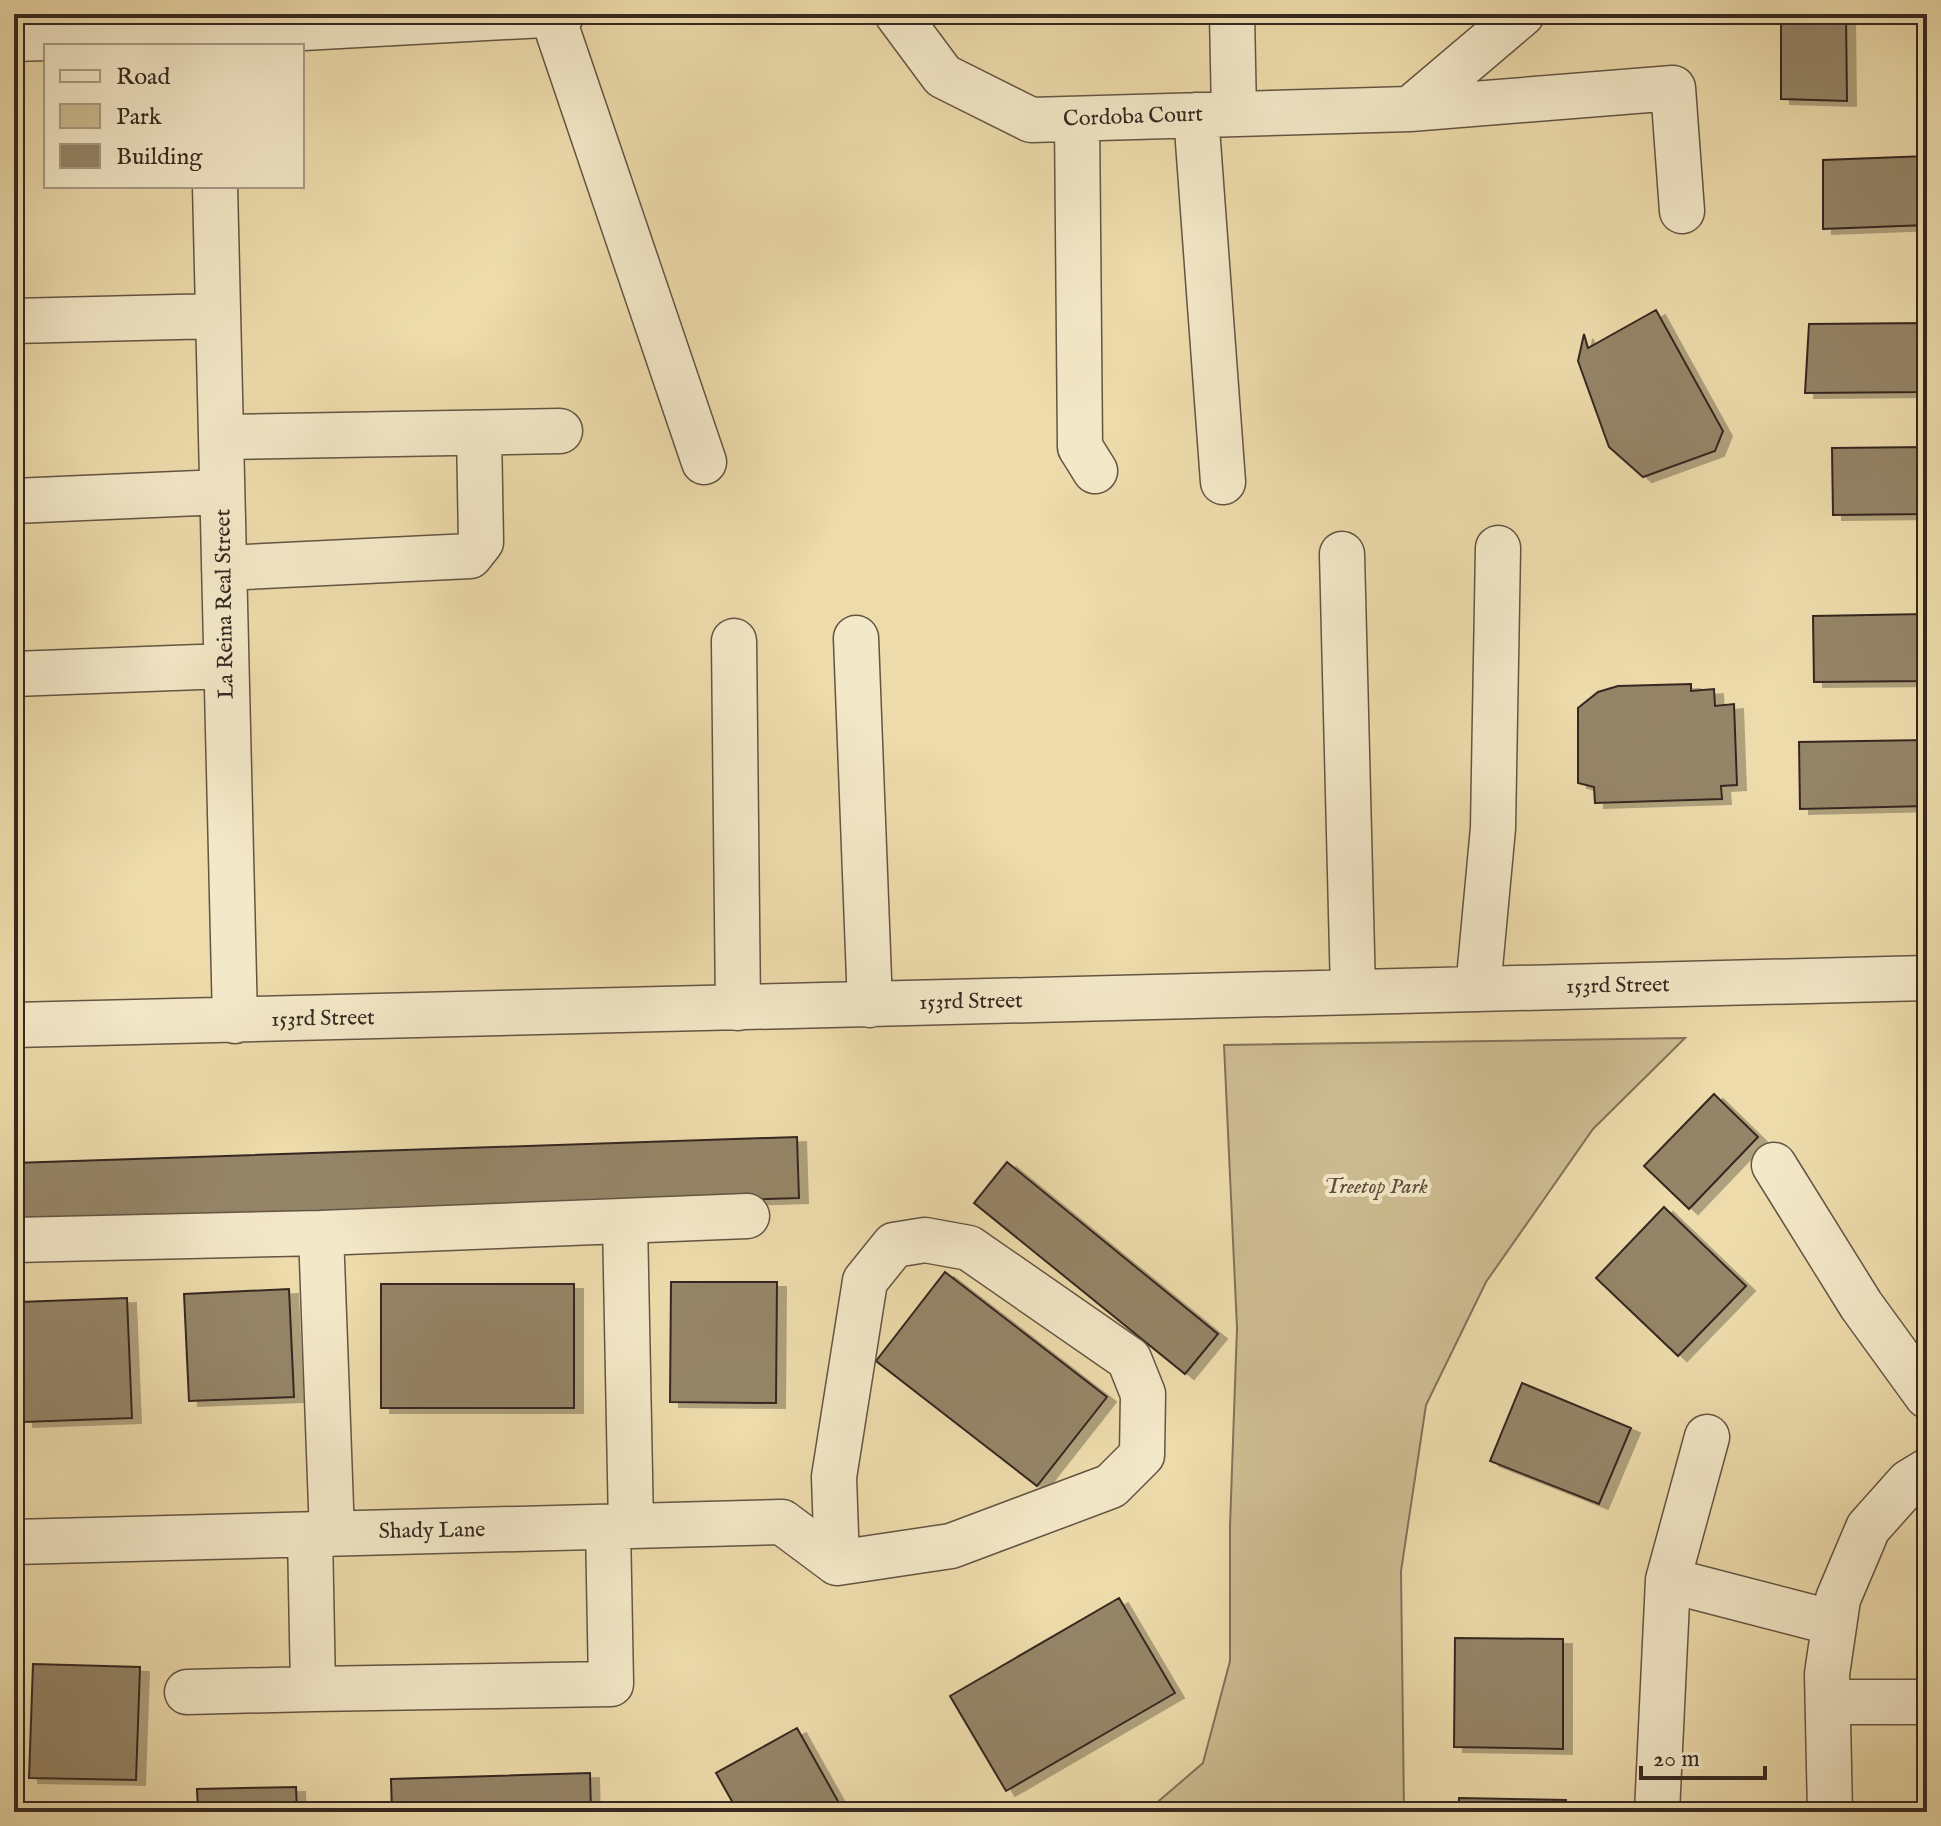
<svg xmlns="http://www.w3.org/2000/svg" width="1941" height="1826" font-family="'IM FELL English',serif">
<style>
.green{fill:#cebd93;stroke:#82725a;stroke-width:2}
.building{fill:#958568;stroke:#362820;stroke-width:2;filter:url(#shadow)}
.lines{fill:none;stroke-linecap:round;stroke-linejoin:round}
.minor-casing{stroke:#645543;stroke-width:47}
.minor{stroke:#f3e8c8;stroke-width:44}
.labels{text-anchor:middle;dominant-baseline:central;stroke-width:8;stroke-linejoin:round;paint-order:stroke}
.street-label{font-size:22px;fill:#362820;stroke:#f3e8c8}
.park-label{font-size:22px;font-style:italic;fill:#5c4d3d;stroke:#f3e8c8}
</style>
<defs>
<filter id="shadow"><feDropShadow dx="9" dy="5" stdDeviation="0" flood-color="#0004"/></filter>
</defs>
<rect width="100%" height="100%" fill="#eddbab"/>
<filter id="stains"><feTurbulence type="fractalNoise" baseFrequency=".0025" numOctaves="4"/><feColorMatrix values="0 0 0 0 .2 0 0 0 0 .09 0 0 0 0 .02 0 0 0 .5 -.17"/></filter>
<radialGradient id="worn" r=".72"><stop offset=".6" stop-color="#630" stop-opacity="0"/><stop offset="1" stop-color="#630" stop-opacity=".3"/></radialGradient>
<path class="green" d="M1685 1038 1593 1129 1486 1282 1426 1405 1401 1571 1404 1812H1146L1203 1763 1230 1661V1526L1237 1328 1224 1045Z"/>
<path class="building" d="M1781 14H1846L1847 101 1781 99Z
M1927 156V225L1823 229V160Z
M1656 310 1723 431 1715 451 1643 477 1609 447 1578 361 1584 334 1588 348Z
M1927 323V392L1805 393 1809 324Z
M1927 447V514L1833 515 1832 448Z
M1927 614V681L1814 682 1813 616Z
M1691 684V691L1714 689 1715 706 1734 704 1737 785 1721 786 1722 799 1595 803 1594 787 1578 783V708L1598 692 1618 686Z
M1927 740V806L1800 809 1799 742Z
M1714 1094 1758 1137 1689 1209 1644 1166Z
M1921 1130H1927V1237L1924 1238Z
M797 1137 799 1198 14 1225V1163Z
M1007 1162 1218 1334 1185 1374 974 1203Z
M1664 1207 1746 1286 1678 1356 1596 1278Z
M945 1272 1107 1397 1037 1486 876 1361Z
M671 1282H777L776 1403 670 1402Z
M381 1284H574V1408H381Z
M289 1289 294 1397 189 1401 184 1294Z
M127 1298 132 1418 24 1422 20 1302Z
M1522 1383 1631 1428 1599 1504 1490 1461Z
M1119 1598 1175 1693 1006 1791 950 1696Z
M1455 1638 1563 1639V1749L1454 1747Z
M33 1664 140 1667 136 1780 29 1778Z
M797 1728 844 1812H738L716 1773Z
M590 1773 591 1812H392L391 1779Z
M296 1787 297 1812H198L197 1789Z
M1459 1798 1566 1800 1565 1812H1459Z"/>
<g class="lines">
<g class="minor-casing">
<path id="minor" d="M552 14 704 462
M897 14 943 76 1031 120 1410 109 1673 88 1682 211
M1232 14 1234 114
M14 39 211 33 562 14
M1410 109 1522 14
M1196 115 1223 482
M1077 119 1080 447 1095 471
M215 186 235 1021
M14 321 218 316
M221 437 560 431
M14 501 222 492
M1342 554 1353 992
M224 568 470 556 481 542 479 433
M856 638 870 1005
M734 641 738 1008
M14 674 226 666
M1478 989 1493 828 1498 548
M14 1025 1927 978
M1774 1165 1861 1305 1927 1396
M625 1221 631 1526
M321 1233 747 1216
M14 1240 321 1233 332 1534
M925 1240 969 1248 1129 1359 1143 1394 1142 1455 1111 1486 951 1546 837 1563 834 1477 865 1281 894 1245Z
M310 1534 313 1689 611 1684 608 1527
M14 1542 782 1522 837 1563
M1668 1580 1834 1623
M187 1692 313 1689
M1828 1702H1927
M1657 1812 1668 1580 1707 1437
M1830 1812 1827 1674 1838 1599 1868 1528 1909 1482 1927 1471"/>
</g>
<use href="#minor" class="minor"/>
</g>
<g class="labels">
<g class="street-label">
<text transform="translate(1133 117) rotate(-2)">Cordoba Court</text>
<text transform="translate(225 604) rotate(-91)">La Reina Real Street</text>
<text transform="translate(1618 986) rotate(-1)">153rd Street</text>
<text transform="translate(971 1002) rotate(-1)">153rd Street</text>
<text transform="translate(323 1019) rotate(-1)">153rd Street</text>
<text transform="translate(432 1531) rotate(-1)">Shady Lane</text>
</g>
<g class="park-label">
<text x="1376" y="1187">Treetop Park</text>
</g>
</g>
<rect width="1941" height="1826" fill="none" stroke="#eddbab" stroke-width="48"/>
<rect x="16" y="16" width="1909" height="1794" fill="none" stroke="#362820" stroke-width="4"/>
<rect x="24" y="24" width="1893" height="1778" fill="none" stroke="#362820" stroke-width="2"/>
<rect x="44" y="44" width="260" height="144" fill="#f3e8c8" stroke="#a79b85" stroke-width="2"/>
<rect x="60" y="70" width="40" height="12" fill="#f3e8c8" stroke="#a79b85" stroke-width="2"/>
<text x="116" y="84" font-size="24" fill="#362820">Road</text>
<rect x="60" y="104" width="40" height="24" fill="#cebd93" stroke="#a79b85" stroke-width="2"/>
<text x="116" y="124" font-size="24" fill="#362820">Park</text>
<rect x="60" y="144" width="40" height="24" fill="#958568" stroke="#a79b85" stroke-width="2"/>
<text x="116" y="164" font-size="24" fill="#362820">Building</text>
<path d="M1641 1766v12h124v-12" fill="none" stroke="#362820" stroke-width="4"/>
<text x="1653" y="1766" font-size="24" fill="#362820" stroke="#f3e8c8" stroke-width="6" paint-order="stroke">20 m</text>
<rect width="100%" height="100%" filter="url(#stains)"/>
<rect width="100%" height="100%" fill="url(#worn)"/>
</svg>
